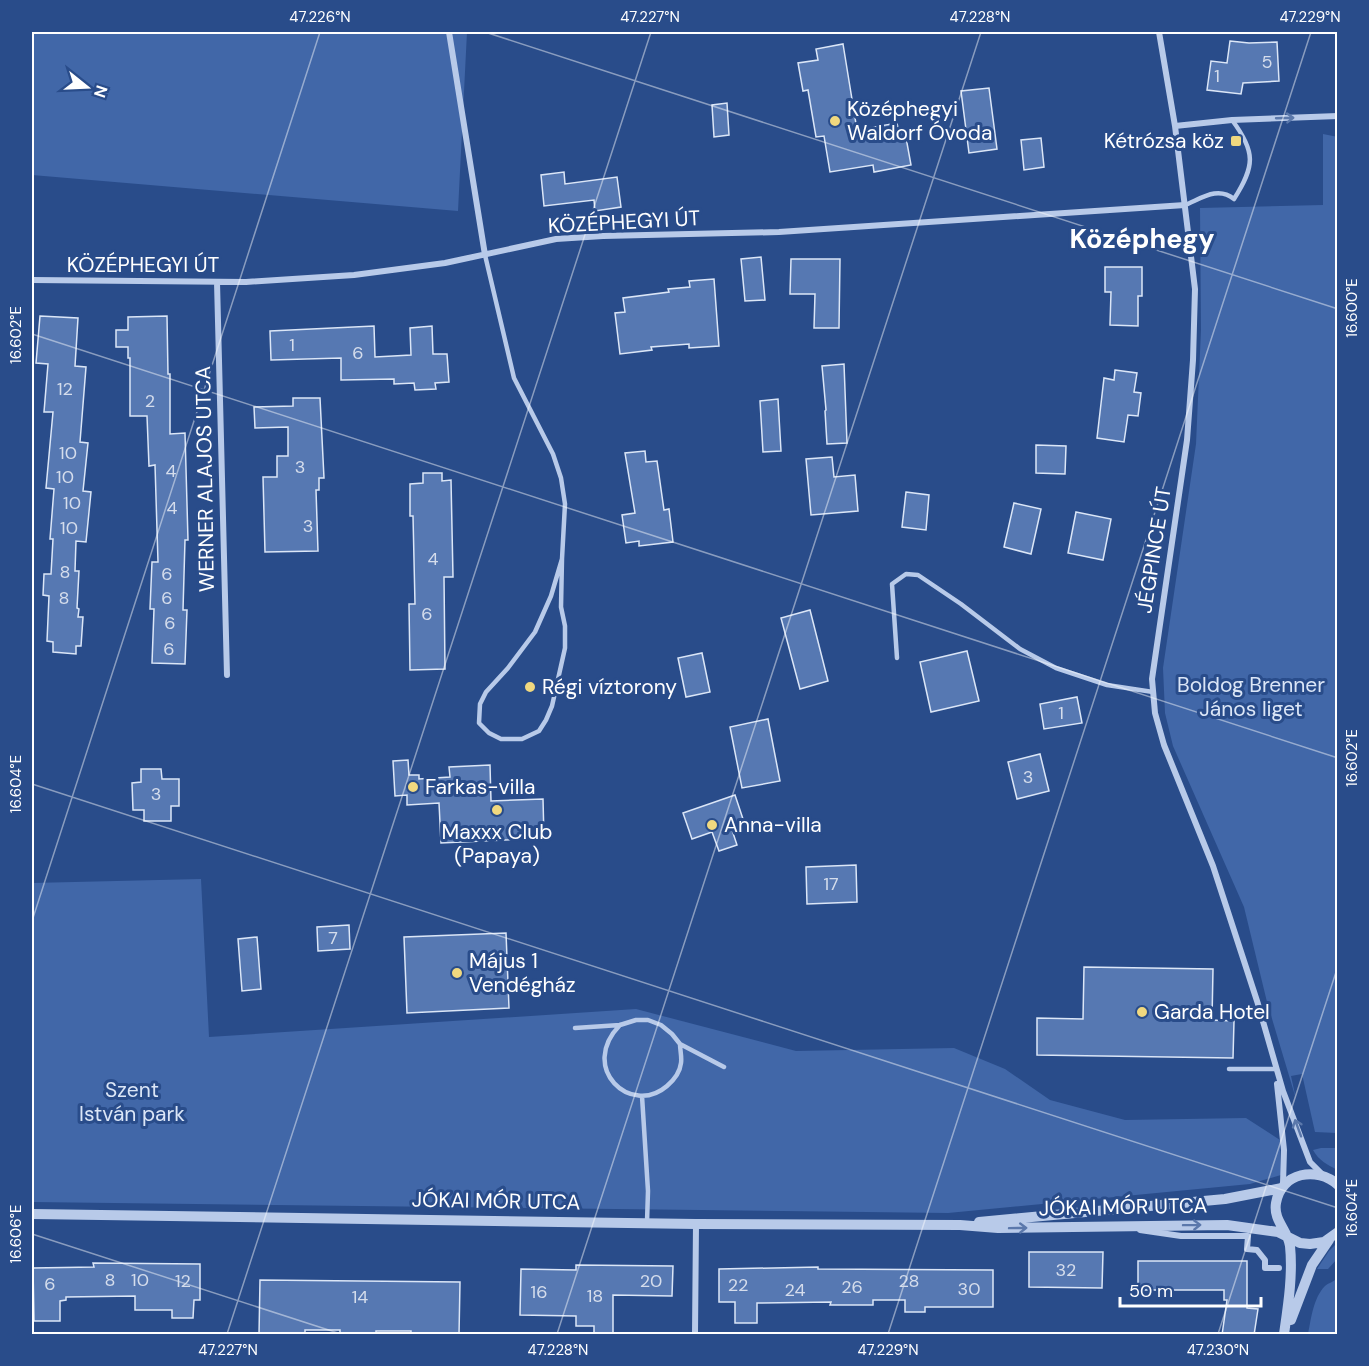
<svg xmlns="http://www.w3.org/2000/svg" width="1369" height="1366" font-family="'DM Sans',sans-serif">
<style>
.green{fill:#4167a8}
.building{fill:#5678b2;stroke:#dbe6f7;stroke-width:1.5}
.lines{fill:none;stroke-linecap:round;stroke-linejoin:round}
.service{stroke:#b8cae9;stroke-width:4.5}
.minor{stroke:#b8cae9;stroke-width:6}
.tertiary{stroke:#b8cae9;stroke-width:10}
.oneway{stroke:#5b78ab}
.ticks{fill:none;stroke:#fff;stroke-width:1.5;stroke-opacity:0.45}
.poi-dot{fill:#f0d87f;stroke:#294c8a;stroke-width:2}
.labels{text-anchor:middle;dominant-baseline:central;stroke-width:6;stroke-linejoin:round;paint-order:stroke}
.number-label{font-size:18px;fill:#d5ddec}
.poi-label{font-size:21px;fill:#fff;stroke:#294c8a;text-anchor:start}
.street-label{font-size:21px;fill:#fff;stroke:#294c8a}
.park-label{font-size:21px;fill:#dbe6f7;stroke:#294c8a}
.district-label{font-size:27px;font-weight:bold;fill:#fff;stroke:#294c8a}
.neatline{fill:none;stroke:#fff;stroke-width:2}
.ticks-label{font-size:15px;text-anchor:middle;fill:#fff}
</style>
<rect width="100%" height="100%" fill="#294c8a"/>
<path class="green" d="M32 32H467L458 211 32 175Z
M1323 134 1338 137 1337 1133 1315 1132 1302 1074 1291 1076 1296 1099 1267 1002 1244 907 1173 746 1165 713 1163 668 1196 444 1201 330 1200 208 1323 205Z
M201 879 209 1037 636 1009 796 1051 954 1048 1005 1069 1050 1100 1125 1120 1246 1118 1280 1140 1281 1175 1250 1184 948 1213 32 1202V883Z
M1321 1148H1337V1170C1327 1164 1319 1161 1313 1150Z
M1337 1243V1259L1328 1269H1317L1329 1251Z
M1337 1278V1334H1308C1311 1320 1313 1298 1325 1286 1328 1283 1334 1282 1337 1278Z"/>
<path class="building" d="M1230 41 1249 43 1277 42 1279 81 1243 83 1241 94 1207 90 1211 61 1227 63Z
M843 44 857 130 897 123 899 133 905 132 911 165 874 172 873 165 830 172 824 136 816 137 808 90 803 91 798 63 818 60 816 49Z
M989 88 997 149 969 153 961 91Z
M727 103 729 135 714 137 712 105Z
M1041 138 1044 167 1024 170 1021 140Z
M564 172 565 184 617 177 621 207 595 211 594 200 544 206 541 175Z
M761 257 765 300 745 301 741 259Z
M791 259H840L839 328H814L815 294H790Z
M1105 267H1142V296H1138V326L1110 325 1111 292H1105Z
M714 279 719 346 689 348V344L651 347 652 350 620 354 615 313 625 312 623 298 669 292 668 289 690 287 689 281Z
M40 316 78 318 75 366 86 367 80 442 88 443 83 491 91 492 86 542 76 541 75 571H79L77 608 79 609 78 617H83L81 646H76V654L53 652V642L47 641 49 596 43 595 44 574H51L53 539H50L54 489 46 488 53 412H44L48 364 36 363Z
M167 316 168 374H170V434L185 433 188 540H185L183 610H187L185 664 152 663 154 609H150L152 562H158L155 465 149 466 147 416H130V358H128V347H116V330H128V317Z
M374 326 375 357 411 355 410 328 432 326 433 354H447L449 382 435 383 436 389 415 390 414 383 394 384V379L341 380V358L271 360 270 331Z
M844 364 847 443 827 444 825 411 826 410 822 366Z
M1115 370 1137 373 1134 392 1141 393 1138 416 1128 415 1124 442 1097 438 1104 378 1114 380Z
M293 398H320L324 478H319V490H316L318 551 265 552 263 477H277V456H288V427L255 428 254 407 293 406Z
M778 399 781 451 763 452 760 401Z
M1036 445 1066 446 1065 474 1036 473Z
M645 451 646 462 657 461 664 510 669 509 673 542 639 546V541L626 543 622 515 635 513 625 453Z
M832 457 834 477 855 475 858 511 811 515 806 459Z
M423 473H442V481L451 480 453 577H444L445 669 410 670 409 604H415L413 516H410V484L423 483Z
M906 492 929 495 926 530 902 527Z
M1014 503 1041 509 1031 554 1004 547Z
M1076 512 1111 519 1103 560 1068 553Z
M810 610 828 681 800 689 781 618Z
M967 651 979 701 931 712 920 662Z
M702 653 710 692 686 697 678 658Z
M1077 697 1082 723 1044 729 1040 704Z
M768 719 780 781 742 788 730 727Z
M1040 754 1049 791 1017 799 1008 762Z
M408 760 409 775H419V779L450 777 449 767 490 765 491 801 543 799 544 838 441 843 439 803 407 805V795L395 796 393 761Z
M141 769H161L162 779H179V806H171V821H144V810H133L132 783 141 782Z
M735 795 744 822 731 827 737 845 719 851 712 832 692 839 683 813Z
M856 865 857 902 807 904 806 867Z
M349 925 350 949 318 951 317 927Z
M506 933 509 1008 407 1013 404 937Z
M257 937 261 989 242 991 238 939Z
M1084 967 1213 969 1212 1020 1234 1021 1233 1058 1037 1055V1018L1083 1019Z
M1029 1252H1103L1102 1288 1029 1287Z
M1138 1261H1247V1308L1258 1309 1254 1335H1222L1227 1300H1224V1290H1138Z
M93 1263 200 1264V1300H194L193 1318H172V1310H135V1296L66 1297V1300L60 1301V1321H34L33 1268 94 1267Z
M576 1265 673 1266 672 1296 613 1295V1335H594V1326H576V1316L520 1315 521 1269 576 1270Z
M818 1267V1269L993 1270V1307H925V1312H905V1300H873V1305H830L831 1302 757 1303V1323H735V1302H719V1269Z
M260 1280 460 1282 459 1335H411V1331H376V1335H340V1330H305V1335H259Z"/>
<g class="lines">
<path class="service" d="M1185 205C1202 198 1218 186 1234 199 1255 166 1256 152 1232 120
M485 255 514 378 553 454 561 478 565 504 562 559 551 596 535 632 508 668 486 692 480 704 479 723 489 733 501 739H522L539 731 546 720 552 706 565 648V626L561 607 562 559
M897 658 892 584 906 574 918 575 961 604 1020 649 1056 668 1107 685 1153 692
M620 1025C578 1068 631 1117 667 1086 674 1080 680 1072 681 1063 682 1057 680 1050 680 1044
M575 1028 620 1025 636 1020H648L661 1025 672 1034 680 1044 724 1067
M1229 1069H1275
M642 1096 648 1191 647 1222"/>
<path class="minor" d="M449 32 485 255
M1159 32 1175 126 1195 289 1193 360 1187 440 1152 679 1155 713 1164 745 1213 866 1258 1004 1283 1091 1310 1162 1321 1173
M1175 126 1232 120 1338 116
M32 280 246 282 354 275 445 263 556 239 603 236 779 232 1185 205
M217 282 227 675
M1277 1084 1284 1150 1283 1184
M1140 1230 1181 1236H1248L1247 1249 1257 1250 1265 1260V1268H1279
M695 1334 696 1224"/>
<path class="tertiary" d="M32 1214 696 1224 960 1225 998 1228 1227 1225 1278 1232 1300 1243 1310 1244 1324 1242 1338 1232
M979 1222 1225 1199 1282 1188
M1291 1320 1312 1265 1329 1240
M1284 1334C1288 1306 1293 1275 1290 1246 1288 1230 1273 1221 1276 1203 1281 1172 1317 1166 1338 1185"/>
</g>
<defs><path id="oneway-shaft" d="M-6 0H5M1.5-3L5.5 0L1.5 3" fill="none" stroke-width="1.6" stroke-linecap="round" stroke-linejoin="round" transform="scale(1.5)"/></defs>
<g class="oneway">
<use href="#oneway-shaft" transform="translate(1285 118) rotate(-2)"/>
<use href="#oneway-shaft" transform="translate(1298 1128) rotate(-110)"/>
<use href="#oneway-shaft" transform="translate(1192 1225) rotate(-1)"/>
<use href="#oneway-shaft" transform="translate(1018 1228) rotate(-1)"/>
</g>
<path class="ticks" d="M485 32 1338 309M32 334 1338 758M32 784 1338 1208M32 921 320 32M32 1234 341 1334M227 1334 651 32M557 1334 981 32M888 1334 1311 32M1218 1334 1338 966"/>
<g class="poi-dot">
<circle cx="835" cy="121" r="6"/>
<rect x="1230" y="135" width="12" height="12" rx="3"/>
<circle cx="530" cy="687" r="6"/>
<circle cx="413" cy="787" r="6"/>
<circle cx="497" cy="810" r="6"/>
<circle cx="712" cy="825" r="6"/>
<circle cx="457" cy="973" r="6"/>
<circle cx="1142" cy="1012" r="6"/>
</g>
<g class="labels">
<g class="number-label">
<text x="1267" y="62">5</text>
<text x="1217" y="76">1</text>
<text x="292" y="345">1</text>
<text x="358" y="353">6</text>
<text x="65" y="389">12</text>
<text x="150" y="401">2</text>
<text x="68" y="453">10</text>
<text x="300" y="467">3</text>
<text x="171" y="471">4</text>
<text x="65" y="477">10</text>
<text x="72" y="503">10</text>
<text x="172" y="508">4</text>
<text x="308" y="526">3</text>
<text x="69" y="528">10</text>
<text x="433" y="559">4</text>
<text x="65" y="572">8</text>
<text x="167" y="574">6</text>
<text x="64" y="598">8</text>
<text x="167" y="598">6</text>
<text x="427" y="614">6</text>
<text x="170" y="623">6</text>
<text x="169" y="649">6</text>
<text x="1061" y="713">1</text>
<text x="1028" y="777">3</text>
<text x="156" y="794">3</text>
<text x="831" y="884">17</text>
<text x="333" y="938">7</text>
<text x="1066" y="1270">32</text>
<text x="110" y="1280">8</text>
<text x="140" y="1280">10</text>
<text x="183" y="1281">12</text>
<text x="651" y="1281">20</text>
<text x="909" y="1281">28</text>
<text x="50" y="1284">6</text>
<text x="738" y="1285">22</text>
<text x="852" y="1287">26</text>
<text x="969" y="1289">30</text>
<text x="795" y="1290">24</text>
<text x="539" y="1292">16</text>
<text x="595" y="1296">18</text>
<text x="360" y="1297">14</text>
</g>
<g class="poi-label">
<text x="847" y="109">Középhegyi<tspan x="847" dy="24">Waldorf Óvoda</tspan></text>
<text x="1224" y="141" text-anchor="end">Kétrózsa köz</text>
<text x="542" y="687">Régi víztorony</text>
<text x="425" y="787">Farkas-villa</text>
<text x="724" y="825">Anna-villa</text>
<text x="497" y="832" text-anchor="middle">Maxxx Club<tspan x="497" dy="24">(Papaya)</tspan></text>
<text x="469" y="961">Május 1<tspan x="469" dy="24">Vendégház</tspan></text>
<text x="1154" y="1012">Garda Hotel</text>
</g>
<g class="street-label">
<text transform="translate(624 222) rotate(-3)">KÖZÉPHEGYI ÚT</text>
<text x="143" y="265">KÖZÉPHEGYI ÚT</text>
<text transform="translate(205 479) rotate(-91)">WERNER ALAJOS UTCA</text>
<text transform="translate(1154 550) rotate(-81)">JÉGPINCE ÚT</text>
<text transform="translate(496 1201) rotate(1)">JÓKAI MÓR UTCA</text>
<text transform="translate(1123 1207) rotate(-1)">JÓKAI MÓR UTCA</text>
</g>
<g class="park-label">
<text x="1251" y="685">Boldog Brenner<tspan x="1251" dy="24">János liget</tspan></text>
<text x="132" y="1090">Szent<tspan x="132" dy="24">István park</tspan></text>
</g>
<g class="district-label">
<text x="1142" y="238">Középhegy</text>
</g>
</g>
<rect width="1369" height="1366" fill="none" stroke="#294c8a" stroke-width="66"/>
<g transform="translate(87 87) rotate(108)" stroke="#294c8a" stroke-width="4.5" paint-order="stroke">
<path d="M0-4.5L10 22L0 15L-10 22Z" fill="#ffffff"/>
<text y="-9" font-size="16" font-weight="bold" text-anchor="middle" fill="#ffffff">N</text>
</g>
<path d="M1120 1297v9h141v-9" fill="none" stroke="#ffffff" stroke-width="3"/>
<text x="1129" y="1297" font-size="18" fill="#ffffff" stroke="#294c8a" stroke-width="4.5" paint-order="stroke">50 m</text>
<rect x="33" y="33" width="1303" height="1300" class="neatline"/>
<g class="ticks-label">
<text x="320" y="22">47.226°N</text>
<text x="650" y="22">47.227°N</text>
<text x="980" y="22">47.228°N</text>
<text x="1310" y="22">47.229°N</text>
<text transform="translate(1352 308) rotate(-90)" y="5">16.600°E</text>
<text transform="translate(16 335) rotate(-90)" y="5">16.602°E</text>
<text transform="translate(1352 758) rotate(-90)" y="5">16.602°E</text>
<text transform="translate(16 784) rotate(-90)" y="5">16.604°E</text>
<text transform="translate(1352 1208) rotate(-90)" y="5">16.604°E</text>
<text transform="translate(16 1234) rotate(-90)" y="5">16.606°E</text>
<text x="228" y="1355">47.227°N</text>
<text x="558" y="1355">47.228°N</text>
<text x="888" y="1355">47.229°N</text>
<text x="1218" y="1355">47.230°N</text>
</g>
</svg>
